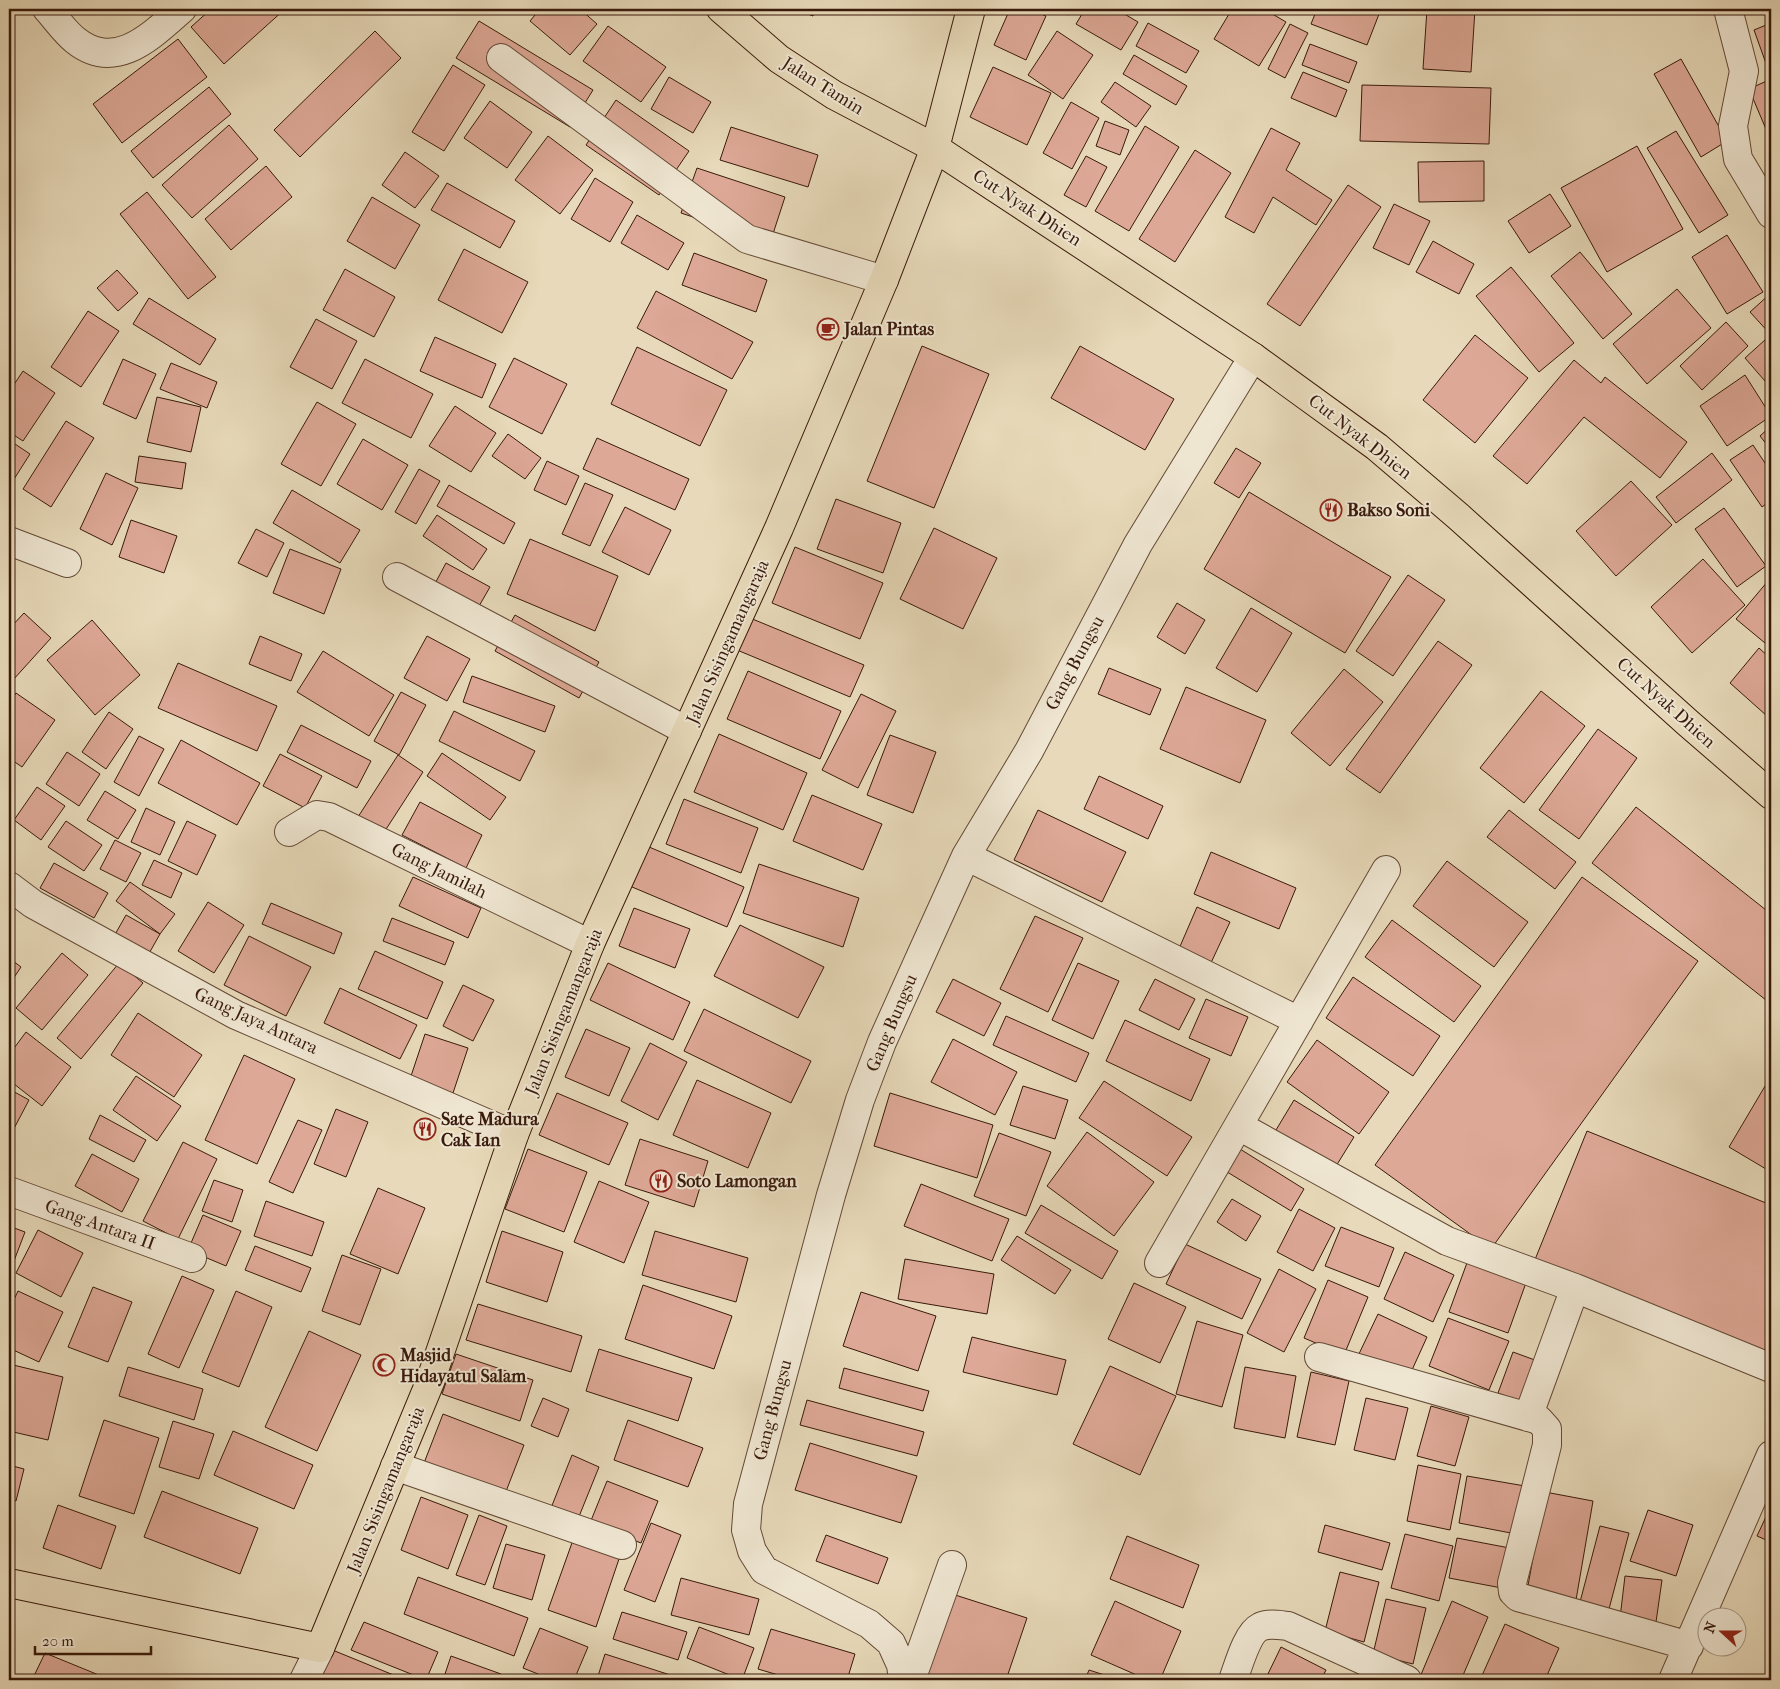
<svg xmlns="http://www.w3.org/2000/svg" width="1780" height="1689" font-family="'IM FELL French Canon',serif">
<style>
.building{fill:#dda896;stroke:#391a0b}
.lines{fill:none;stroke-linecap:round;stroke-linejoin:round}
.minor-casing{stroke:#644a36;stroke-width:30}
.major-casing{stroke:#391a0b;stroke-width:30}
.minor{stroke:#efe6d2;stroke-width:28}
.major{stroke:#e7d9b9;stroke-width:28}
.labels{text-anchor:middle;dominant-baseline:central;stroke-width:4;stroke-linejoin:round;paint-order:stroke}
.street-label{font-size:18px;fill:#391a0b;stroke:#efe6d2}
.poi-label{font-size:18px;font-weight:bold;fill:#391a0b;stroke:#efe6d2;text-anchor:start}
</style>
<rect width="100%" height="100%" fill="#e7d9b9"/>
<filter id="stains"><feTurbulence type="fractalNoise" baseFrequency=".004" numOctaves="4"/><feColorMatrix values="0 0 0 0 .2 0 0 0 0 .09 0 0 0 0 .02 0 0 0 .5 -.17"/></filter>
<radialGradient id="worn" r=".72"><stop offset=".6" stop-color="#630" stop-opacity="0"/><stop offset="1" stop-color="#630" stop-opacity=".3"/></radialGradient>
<path class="building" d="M211 9H285L224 64 191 27Z
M540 9H580L597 24 570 55 530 21Z
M795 9H815L813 16Z
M1010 9H1029L1046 16 1026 60 994 45Z
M1056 9H1072L1069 15Z
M1085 9H1116L1138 22 1121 50 1076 24Z
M1232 9H1264L1286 22 1259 66 1214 39Z
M1317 9H1381L1367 45 1311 24Z
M1427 9H1475L1471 72 1423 69Z
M479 21 593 90 570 127 456 58Z
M1148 23 1199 51 1186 73 1136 46Z
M1771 23V68L1768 69 1754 30Z
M1290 24 1308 33 1285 78 1268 69Z
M608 26 666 67 641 102 583 61Z
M375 31 401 58 300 157 274 130Z
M1057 31 1093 55 1063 99 1028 75Z
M178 39 207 77 122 143 93 104Z
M1310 44 1357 62 1349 83 1302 65Z
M1134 55 1187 86 1176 105 1123 74Z
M1681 59 1727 141 1701 157 1654 74Z
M453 65 485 85 444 151 412 132Z
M993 67 1051 93 1027 145 970 117Z
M1303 72 1347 90 1336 117 1291 98Z
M669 77 711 102 693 133 651 109Z
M1771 79V141L1749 89Z
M1115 82 1151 106 1136 127 1101 102Z
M1362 85 1491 88 1489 144 1360 141Z
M209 87 231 114 153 178 131 151Z
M616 100 689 151 659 195 586 145Z
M490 101 532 132 507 168 464 138Z
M1071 102 1099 118 1072 169 1043 153Z
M1105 121 1129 130 1120 155 1096 146Z
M229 125 258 159 192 218 162 185Z
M1145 126 1179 147 1129 231 1095 211Z
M731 127 818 155 808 187 720 160Z
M1271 128 1300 143 1286 170 1332 200 1316 225 1273 197 1254 233 1225 217Z
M1676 131 1728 215 1699 233 1647 148Z
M548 136 593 170 560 214 515 180Z
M1637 146 1683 229 1607 272 1561 188Z
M1195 150 1231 173 1175 262 1139 239Z
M405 152 439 176 415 208 382 185Z
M1086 156 1107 167 1086 207 1064 195Z
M1484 161V201L1419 202 1418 162Z
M266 166 292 197 231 250 205 219Z
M697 168 785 197 770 243 681 213Z
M595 178 633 202 610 242 571 219Z
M447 183 515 221 500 248 431 210Z
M1348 185 1381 207 1300 326 1267 304Z
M147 192 216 277 188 299 120 214Z
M1550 194 1571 226 1529 253 1508 221Z
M372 197 420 225 395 269 347 241Z
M1394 204 1430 221 1409 265 1373 248Z
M637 215 684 243 668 270 621 243Z
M1727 235 1763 292 1727 314 1692 257Z
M1433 241 1474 264 1459 294 1416 272Z
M464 249 528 282 502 333 438 300Z
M1580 252 1632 314 1603 339 1551 276Z
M694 253 767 280 756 312 682 285Z
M1511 267 1574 343 1539 372 1476 296Z
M345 269 395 297 374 337 323 310Z
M117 270 138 293 118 311 97 288Z
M1677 289 1711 328 1647 384 1613 344Z
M656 291 753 342 732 379 637 328Z
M1771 293V335L1750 312Z
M149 298 216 339 200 365 133 324Z
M88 311 119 331 81 387 51 367Z
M316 319 357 341 332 389 290 367Z
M1726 322 1748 346 1702 390 1680 366Z
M1475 335 1528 378 1475 443 1423 400Z
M435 337 496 364 482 398 420 371Z
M1766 339 1771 345V388L1745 358Z
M922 346 989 374 934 508 867 481Z
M1080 346 1174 399 1145 450 1051 398Z
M637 347 727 390 700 446 611 404Z
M514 358 567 384 542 434 489 407Z
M123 359 156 374 136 419 103 404Z
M365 359 433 394 411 438 342 403Z
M1574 360 1601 383 1605 377 1687 442 1660 478 1584 417 1527 484 1493 456Z
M171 363 217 382 207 408 160 389Z
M23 371 55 393 23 441 9 432V392Z
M1745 375 1771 416 1727 446 1700 406Z
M157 397 201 407 191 452 147 442Z
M317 402 356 424 321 486 281 464Z
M455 406 496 433 471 472 429 446Z
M66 421 94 438 51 507 23 489Z
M1771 426V450L1760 436Z
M508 434 541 458 525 479 492 456Z
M597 438 689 479 675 510 583 469Z
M363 439 408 465 382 510 337 484Z
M9 440 30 454 9 487Z
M1753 445 1771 472V500L1762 507 1730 460Z
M1236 448 1261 463 1239 498 1214 483Z
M1712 453 1732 480 1676 523 1656 497Z
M139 456 186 463 182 489 135 482Z
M547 461 579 476 566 505 534 490Z
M419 469 440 481 416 524 395 512Z
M106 473 138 488 112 545 80 529Z
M1631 481 1672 525 1616 576 1576 531Z
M585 483 613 495 590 546 562 534Z
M449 485 515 523 504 544 437 506Z
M292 490 360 530 340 563 273 523Z
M1249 492 1391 577 1345 653 1204 569Z
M836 499 901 523 883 573 817 549Z
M625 507 671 530 649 575 602 552Z
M1724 508 1766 566 1737 587 1695 529Z
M437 515 487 549 473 570 423 536Z
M131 520 177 536 164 573 119 557Z
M934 528 997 558 963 629 900 599Z
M256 529 284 543 267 577 238 563Z
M530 539 618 576 595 631 507 594Z
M795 547 883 583 860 639 772 603Z
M290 549 341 569 324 614 273 593Z
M1703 559 1745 605 1692 653 1651 607Z
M446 563 490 587 467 627 424 604Z
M1408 575 1445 600 1393 676 1356 651Z
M1768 581 1771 584V648L1736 619Z
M1177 603 1205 620 1185 654 1157 637Z
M1251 608 1292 633 1257 692 1216 668Z
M24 613 51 638 13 680 9 677V629Z
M515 615 599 662 579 698 495 651Z
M750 618 864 665 850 697 737 650Z
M92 620 140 675 95 715 47 660Z
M260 636 302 654 291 681 249 664Z
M427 636 470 659 447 701 404 678Z
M1438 641 1472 665 1380 793 1346 769Z
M1759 648 1771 659V711L1767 716 1730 683Z
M323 651 394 695 369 736 297 692Z
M178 663 277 706 257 751 158 708Z
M1109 668 1161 689 1150 715 1098 694Z
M1344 669 1383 702 1330 766 1291 733Z
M748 671 841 711 820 759 727 719Z
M472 676 555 706 545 732 463 702Z
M1186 687 1266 720 1240 783 1160 749Z
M1541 691 1585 726 1524 803 1480 768Z
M401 692 426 705 399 755 374 741Z
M16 693 55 720 22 767 9 758V704Z
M861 694 896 711 858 788 822 770Z
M454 711 535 751 520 781 439 741Z
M109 712 133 729 106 769 82 752Z
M1771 724V736L1765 730Z
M301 725 371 761 357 788 287 752Z
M1598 729 1637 758 1579 839 1539 810Z
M719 734 807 773 783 830 694 792Z
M890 735 936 752 913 813 867 795Z
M139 736 164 749 139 796 114 782Z
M181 740 260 783 237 825 158 783Z
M67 752 100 774 79 806 46 784Z
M442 753 506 797 490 820 427 776Z
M280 754 322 776 305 808 263 786Z
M398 755 423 772 381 837 356 820Z
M1099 776 1163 806 1148 839 1084 809Z
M37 787 65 806 41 840 14 820Z
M105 791 136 810 118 839 87 820Z
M812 795 882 824 863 870 793 841Z
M684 799 758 828 741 873 666 844Z
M420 802 482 835 466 868 402 835Z
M1636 807 1771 914V1004L1592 863Z
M146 808 175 822 160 855 131 842Z
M1038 810 1126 852 1102 902 1014 860Z
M1509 810 1576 862 1555 889 1487 837Z
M66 821 102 845 84 871 48 847Z
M187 821 216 835 197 875 168 861Z
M115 840 141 853 126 882 100 869Z
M642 844 744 887 727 927 625 884Z
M1211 852 1296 888 1279 929 1194 894Z
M154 860 182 873 171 898 142 885Z
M1447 861 1528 922 1494 967 1413 906Z
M54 863 108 893 94 918 40 888Z
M759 864 859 898 843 947 743 913Z
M413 877 481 908 468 938 399 906Z
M1582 877 1698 961 1491 1249 1375 1165Z
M130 882 175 914 160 934 116 901Z
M208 902 244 925 214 973 178 951Z
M271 903 342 933 334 954 262 924Z
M1197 907 1230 922 1210 965 1178 951Z
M634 908 690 929 675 968 619 946Z
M126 915 160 934 147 957 113 938Z
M1035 916 1083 938 1048 1012 1000 989Z
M392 918 454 942 445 965 383 941Z
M1392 920 1481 986 1454 1022 1365 957Z
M740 925 824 967 798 1018 714 976Z
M249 936 311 967 286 1016 224 985Z
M375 951 443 982 427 1019 358 989Z
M62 953 88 975 42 1030 16 1008Z
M9 958 21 967 9 985Z
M119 963 143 983 81 1059 57 1038Z
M608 963 690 1002 673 1040 590 1000Z
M1078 963 1119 981 1093 1039 1052 1020Z
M1353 977 1440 1036 1413 1076 1326 1018Z
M953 979 1001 1003 984 1036 936 1012Z
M1155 979 1195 999 1179 1030 1139 1010Z
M463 985 494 1000 473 1041 443 1026Z
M340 988 417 1025 400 1059 324 1023Z
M1206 999 1248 1017 1231 1056 1189 1038Z
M704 1009 811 1061 791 1103 684 1051Z
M138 1013 202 1055 174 1097 111 1055Z
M1006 1016 1089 1053 1076 1082 993 1045Z
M1125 1020 1210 1059 1191 1101 1106 1061Z
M586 1029 630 1048 609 1096 565 1077Z
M26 1032 71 1067 42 1106 9 1080V1055Z
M425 1034 468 1048 453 1093 410 1079Z
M953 1039 1017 1072 995 1115 931 1082Z
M1317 1040 1389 1092 1359 1134 1287 1082Z
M650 1043 687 1062 658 1120 621 1101Z
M244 1055 295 1079 257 1164 205 1140Z
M136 1076 181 1106 157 1141 113 1110Z
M1771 1076V1172L1729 1147Z
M697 1080 771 1113 748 1168 673 1135Z
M1104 1081 1192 1137 1167 1176 1079 1118Z
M1023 1086 1068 1100 1055 1139 1010 1125Z
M9 1089 29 1100 9 1138Z
M557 1093 628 1123 609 1165 539 1135Z
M890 1093 993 1125 977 1178 874 1146Z
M1294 1100 1354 1137 1333 1171 1273 1135Z
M336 1109 368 1122 346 1177 314 1164Z
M100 1115 146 1140 134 1162 89 1139Z
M298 1120 322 1130 293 1193 269 1182Z
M1587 1131 1771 1205V1364L1532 1267Z
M1087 1132 1154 1182 1114 1236 1047 1186Z
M999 1133 1051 1152 1026 1216 974 1196Z
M640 1139 708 1161 694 1207 625 1185Z
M183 1142 217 1159 178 1239 143 1221Z
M1232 1144 1304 1189 1291 1211 1219 1167Z
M528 1149 587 1172 564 1232 505 1209Z
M92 1154 139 1179 122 1212 75 1186Z
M214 1180 243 1190 232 1222 202 1211Z
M599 1181 649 1202 624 1263 574 1242Z
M921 1184 1009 1219 992 1261 904 1226Z
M378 1188 425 1208 398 1274 350 1254Z
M1232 1199 1261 1216 1246 1241 1217 1222Z
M266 1201 324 1222 312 1256 254 1236Z
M1041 1205 1118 1251 1102 1279 1025 1233Z
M1299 1209 1335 1228 1313 1271 1277 1252Z
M203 1215 241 1231 226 1266 188 1250Z
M9 1226 25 1232 9 1274Z
M1341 1227 1394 1248 1379 1287 1325 1266Z
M38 1230 83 1253 61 1297 16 1273Z
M502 1231 563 1252 547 1302 486 1282Z
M655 1231 748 1258 736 1302 642 1275Z
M1017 1236 1071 1270 1055 1294 1001 1260Z
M1185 1244 1261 1279 1242 1319 1166 1284Z
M255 1246 311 1268 301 1292 245 1270Z
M1405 1252 1454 1275 1433 1322 1384 1299Z
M342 1255 381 1269 360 1325 322 1311Z
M905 1259 994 1274 987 1314 898 1299Z
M1468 1260 1527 1280 1508 1333 1449 1312Z
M1279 1269 1316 1289 1284 1352 1247 1333Z
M182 1276 214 1290 179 1368 148 1354Z
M1328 1280 1368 1297 1344 1355 1304 1338Z
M1134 1283 1186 1307 1160 1363 1108 1339Z
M643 1285 732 1316 714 1369 625 1339Z
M93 1287 132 1302 108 1362 68 1347Z
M18 1291 63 1312 39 1362 9 1348V1310Z
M236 1291 272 1307 239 1387 202 1372Z
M861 1292 936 1316 918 1371 843 1346Z
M478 1304 582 1336 571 1372 466 1340Z
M1378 1314 1427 1337 1407 1381 1357 1358Z
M1448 1318 1509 1341 1489 1390 1429 1366Z
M1197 1321 1243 1335 1222 1407 1176 1394Z
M309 1331 361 1355 317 1451 265 1427Z
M972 1337 1066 1360 1057 1395 963 1372Z
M599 1349 692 1378 678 1421 586 1391Z
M1513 1352 1543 1363 1528 1404 1498 1393Z
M456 1354 533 1380 520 1421 442 1394Z
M9 1364 63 1377 48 1440 9 1431Z
M1110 1366 1176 1396 1140 1475 1073 1444Z
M128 1367 203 1389 194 1420 119 1396Z
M1245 1367 1296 1376 1285 1438 1234 1428Z
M844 1368 929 1391 923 1411 839 1388Z
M1311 1372 1349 1381 1335 1445 1297 1437Z
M543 1398 569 1409 558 1437 531 1426Z
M1366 1398 1408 1408 1395 1460 1354 1450Z
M807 1400 924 1432 917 1456 800 1425Z
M1431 1406 1469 1417 1455 1466 1417 1456Z
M443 1414 524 1445 505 1494 424 1463Z
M104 1420 159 1438 134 1514 79 1496Z
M628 1420 703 1448 688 1487 614 1460Z
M173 1421 214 1434 199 1479 159 1467Z
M233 1431 313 1465 294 1509 214 1475Z
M810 1443 917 1476 901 1523 795 1490Z
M572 1455 599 1467 578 1519 551 1508Z
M9 1465 24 1469 16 1501 9 1499Z
M1418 1465 1461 1474 1450 1530 1407 1521Z
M1467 1476 1525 1486 1516 1534 1459 1523Z
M607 1481 658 1501 641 1543 590 1523Z
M162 1491 258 1528 240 1574 144 1537Z
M1545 1492 1593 1501 1576 1600 1527 1591Z
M421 1497 468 1515 448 1569 401 1550Z
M58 1505 116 1526 101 1569 43 1548Z
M1771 1506V1542L1757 1536Z
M1648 1510 1693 1525 1676 1576 1630 1561Z
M479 1515 507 1526 485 1585 456 1575Z
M651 1523 681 1535 655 1602 624 1590Z
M1325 1525 1390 1543 1382 1570 1318 1552Z
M1600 1526 1629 1533 1609 1609 1580 1602Z
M1405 1534 1453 1546 1439 1601 1391 1588Z
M826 1535 888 1558 878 1584 816 1561Z
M1127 1536 1199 1565 1183 1608 1110 1579Z
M1457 1538 1515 1549 1507 1589 1449 1578Z
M573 1540 620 1556 596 1627 548 1610Z
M506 1544 545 1555 532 1600 493 1588Z
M1340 1572 1379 1582 1364 1642 1325 1631Z
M1625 1576 1662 1580 1656 1622 1620 1618Z
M418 1577 528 1618 514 1656 404 1614Z
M681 1578 759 1599 749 1635 671 1615Z
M949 1593 1027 1618 1006 1680H932L921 1677Z
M1386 1599 1426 1608 1413 1664 1373 1654Z
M1115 1601 1181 1631 1160 1680H1148L1091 1655Z
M1452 1601 1488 1617 1461 1680H1427L1420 1677Z
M622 1612 687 1632 678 1660 613 1639Z
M364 1622 438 1652 426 1680 351 1650Z
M1505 1624 1559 1648 1545 1680H1480Z
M699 1627 754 1648 742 1680 687 1658Z
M540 1628 588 1647 574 1680H553L523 1668Z
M771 1629 855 1654 847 1680H795L758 1669Z
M1281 1647 1326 1670 1321 1680H1265Z
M330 1649 396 1676 394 1680H317Z
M45 1653 111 1680H32Z
M605 1654 686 1680H612L598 1676Z
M451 1656 501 1674 499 1680H443Z
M1089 1670 1120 1680H1085Z"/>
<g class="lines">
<g class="minor-casing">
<path id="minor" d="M47 9C56 19 65 32 75 40 116 73 152 35 182 9
M1728 9 1744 71 1733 126 1738 159 1771 214
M501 58 747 239 884 280
M9 541 67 563
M397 577 687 731
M289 832 317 815 329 817 590 944
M966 856 1299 1021
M9 886 33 904 236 1015 514 1135
M1239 1126 1447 1241 1575 1288 1771 1368
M9 1191 192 1258
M1159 1263 1386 870
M1319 1357 1539 1420 1547 1429V1445L1512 1583 1513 1592 1518 1597 1689 1646
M1528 1417 1575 1288
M395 1466 622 1545
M304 1680 320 1648
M903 1680 901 1665 891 1643 869 1624 764 1570 752 1551 746 1530 748 1504 831 1195 860 1100 882 1042 927 942 966 856 1029 751 1138 544 1253 357
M911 1680 952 1565
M1233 1680C1238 1667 1247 1633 1260 1627 1268 1623 1279 1625 1288 1626L1407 1680
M1673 1680 1771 1455"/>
</g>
<g class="major-casing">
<path id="major" d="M721 9 779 59 834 95 935 148 1253 357 1377 447 1459 517 1688 723 1771 795
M9 1583 320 1648 430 1382 514 1135 590 944 779 528 884 280 935 148 971 9"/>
</g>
<use href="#minor" class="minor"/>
<use href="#major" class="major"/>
</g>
<defs>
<g id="cafe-ring" transform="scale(1.125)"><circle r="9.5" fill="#efe6d2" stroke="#8f2418" stroke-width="1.5"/><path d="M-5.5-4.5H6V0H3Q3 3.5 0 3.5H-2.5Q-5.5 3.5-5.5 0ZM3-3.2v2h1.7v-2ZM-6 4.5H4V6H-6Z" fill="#8f2418"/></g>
<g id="restaurant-ring" transform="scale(1.125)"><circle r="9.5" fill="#efe6d2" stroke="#8f2418" stroke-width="1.5"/><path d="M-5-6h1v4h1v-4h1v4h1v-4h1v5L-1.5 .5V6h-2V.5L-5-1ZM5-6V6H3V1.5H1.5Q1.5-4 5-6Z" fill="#8f2418"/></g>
<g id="mosque-ring" transform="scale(1.125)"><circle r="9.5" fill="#efe6d2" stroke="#8f2418" stroke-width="1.5"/><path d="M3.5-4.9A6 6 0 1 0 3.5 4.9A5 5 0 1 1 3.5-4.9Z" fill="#8f2418"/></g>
</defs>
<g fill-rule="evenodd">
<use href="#cafe-ring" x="828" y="329"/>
<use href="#restaurant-ring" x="1331" y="510"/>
<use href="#restaurant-ring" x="425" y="1129"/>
<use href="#restaurant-ring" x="661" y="1181"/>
<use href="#mosque-ring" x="384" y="1365"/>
</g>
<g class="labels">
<g class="street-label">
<text transform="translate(823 86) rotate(32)">Jalan Tamin</text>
<text transform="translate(1027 208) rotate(33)">Cut Nyak Dhien</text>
<text transform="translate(1360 437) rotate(38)">Cut Nyak Dhien</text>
<text transform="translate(728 642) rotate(-66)">Jalan Sisingamangaraja</text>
<text transform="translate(1075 663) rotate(-62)">Gang Bungsu</text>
<text transform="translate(1666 703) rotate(42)">Cut Nyak Dhien</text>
<text transform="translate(439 871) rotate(26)">Gang Jamilah</text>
<text transform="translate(564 1012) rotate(-68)">Jalan Sisingamangaraja</text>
<text transform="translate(256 1021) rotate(25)">Gang Jaya Antara</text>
<text transform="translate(892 1023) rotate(-67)">Gang Bungsu</text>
<text transform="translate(100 1225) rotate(20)">Gang Antara II</text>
<text transform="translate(773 1410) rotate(-75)">Gang Bungsu</text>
<text transform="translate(386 1490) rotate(-68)">Jalan Sisingamangaraja</text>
</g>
<g class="poi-label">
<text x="844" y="329">Jalan Pintas</text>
<text x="1347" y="510">Bakso Soni</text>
<text x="441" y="1119">Sate Madura<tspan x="441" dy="21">Cak Ian</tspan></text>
<text x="677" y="1181">Soto Lamongan</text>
<text x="400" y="1355">Masjid<tspan x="400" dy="21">Hidayatul Salam</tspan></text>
</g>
</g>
<rect width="1780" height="1689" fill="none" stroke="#e7d9b9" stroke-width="30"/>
<rect x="10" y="10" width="1760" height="1669" fill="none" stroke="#391a0b" stroke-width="2.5"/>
<rect x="15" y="15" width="1750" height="1659" fill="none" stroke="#391a0b"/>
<g transform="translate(1722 1632) rotate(291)"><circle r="24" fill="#efe6d2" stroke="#a69482"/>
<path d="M0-4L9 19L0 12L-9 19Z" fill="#8f2418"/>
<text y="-8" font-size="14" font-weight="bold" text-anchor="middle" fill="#391a0b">N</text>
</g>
<path d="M35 1646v8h116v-8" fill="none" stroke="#391a0b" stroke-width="2.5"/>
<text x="42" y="1646" font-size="15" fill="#391a0b" stroke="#efe6d2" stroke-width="4" paint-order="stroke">20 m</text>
<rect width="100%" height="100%" filter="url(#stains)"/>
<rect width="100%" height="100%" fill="url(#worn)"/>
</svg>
